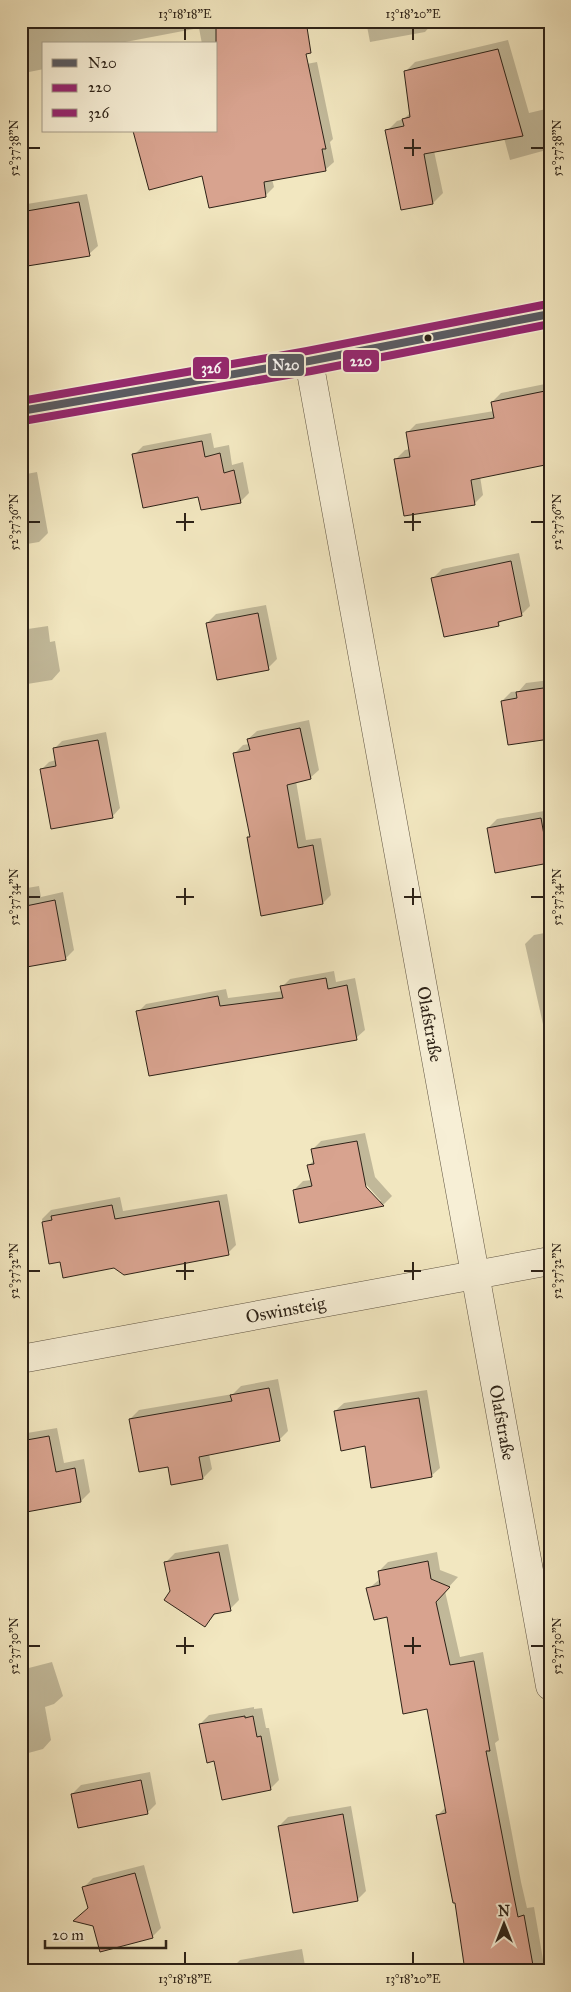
<svg xmlns="http://www.w3.org/2000/svg" width="571" height="1992" font-family="'IM FELL Great Primer',serif">
<style>
.shadow{fill:#0003;fill-rule:evenodd}
.building{fill:#d8a38f;stroke:#2d2217}
.lines{fill:none;stroke-linecap:round;stroke-linejoin:round}
.minor-casing{stroke:#5e5341;stroke-width:29}
.minor{stroke:#f7efd6;stroke-width:28}
.bus-1-casing{stroke:#f7efd6;stroke-width:11}
.bus-2-casing{stroke:#f7efd6;stroke-width:11}
.bus-3-casing{stroke:#f7efd6;stroke-width:11}
.bus-1{stroke:#595b62;stroke-width:8}
.bus-2{stroke:#95276e;stroke-width:8}
.bus-3{stroke:#95276e;stroke-width:8}
.ticks{fill:none;stroke:#2d2217;stroke-width:2}
.bus-dot{fill:#2d2217;stroke:#f7efd6;stroke-width:2}
.labels{text-anchor:middle;dominant-baseline:central;stroke-width:4;stroke-linejoin:round;paint-order:stroke}
.street-label{font-size:18px;fill:#2d2217;stroke:#f7efd6}
.line-badge{stroke:#f7efd6;stroke-width:2}
.badge-label{font-size:14px;text-anchor:middle;font-weight:bold;fill:#fff}
.neatline{fill:none;stroke:#2d2217;stroke-width:2}
.ticks-label{font-size:12px;text-anchor:middle;fill:#2d2217}
</style>
<rect width="100%" height="100%" fill="#f2e7c0"/>
<filter id="stains"><feTurbulence type="fractalNoise" baseFrequency=".004" numOctaves="4"/><feColorMatrix values="0 0 0 0 .2 0 0 0 0 .09 0 0 0 0 .02 0 0 0 .5 -.17"/></filter>
<radialGradient id="worn" r=".72"><stop offset=".6" stop-color="#630" stop-opacity="0"/><stop offset="1" stop-color="#630" stop-opacity=".3"/></radialGradient>
<path class="shadow" d="M21 21H287L296 66 317 62 333 139 330 142 334 162 325 170 272 179 274 187 265 196 216 131V44H202L199 28 115 44H44V69L24 73 21 60Z
M366 21H433V23L425 32 370 42Z
M508 40 529 113 550 108V149L510 160 504 138 434 151 443 193 433 203 387 131 397 121 404 119 411 112 405 72 415 62Z
M87 194 98 246 89 254 21 265V205Z
M550 383V462L480 476 483 495 474 504 396 459 405 450 410 449 407 433 416 424 494 411 492 402 501 393Z
M211 433 214 448 229 445 232 465 243 462 249 493 240 502 134 455 143 446Z
M37 472 48 533 39 542 21 545V475Z
M519 553 530 606 521 615 503 619 498 625 433 578 442 569Z
M266 605 277 659 268 668 207 623 216 614Z
M48 626 50 642 55 641 60 671 52 680 21 685V630Z
M550 680V738L502 701 511 692 519 691 526 683Z
M309 720 319 770 310 778 296 781 306 840 321 838 331 895 323 903 248 838 251 835 234 754 243 745 249 744 248 739 257 731Z
M106 732 120 808 112 817 41 770 49 762 56 760 54 749 62 741Z
M550 810 549 862 488 828 497 819Z
M39 886 41 897 63 892 74 950 65 959 21 966V889Z
M550 932V1073L544 1045 547 1042 525 944 534 935Z
M334 971 336 982 355 978 365 1030 356 1038 138 1012 146 1004 226 989 228 998 283 991 282 987 290 979Z
M365 1133 375 1177 392 1196 383 1205 294 1190 303 1181 312 1180 309 1165 314 1160 312 1150 321 1141ZM363 1181 381 1201H377L361 1183Z
M227 1194 236 1245 228 1253 114 1267 61 1261 50 1263 42 1219 51 1210 120 1197 123 1211Z
M278 1379 288 1431 279 1440 209 1454 212 1469 203 1478 169 1466 130 1419 139 1410 233 1394 241 1386Z
M427 1390 440 1468 431 1476 366 1445 335 1411 344 1403Z
M57 1428 64 1463 84 1459 90 1492 81 1501 21 1511V1434Z
M228 1544 239 1600 230 1609 217 1612 205 1626 171 1591 166 1562 175 1553Z
M437 1552 440 1570 458 1577 445 1591 460 1657 483 1652 499 1740 495 1743 521 1882 527 1908 534 1907 545 1971H467L456 1902 438 1815 446 1807 428 1707 388 1616 368 1589 380 1579 379 1571 388 1562Z
M52 1662 63 1696 54 1704 45 1707 51 1740 43 1749 21 1755V1670Z
M254 1707V1709L262 1708 266 1728H269L279 1780 270 1789 215 1760 200 1724 209 1715Z
M150 1772 156 1804 147 1813 72 1794 81 1785Z
M351 1806 366 1891 357 1900 279 1826 288 1817Z
M144 1865 161 1928 152 1937 94 1925 84 1887 93 1878Z
M302 1949 306 1971H229L240 1960Z"/>
<path class="building" d="M216 21H306L311 53 306 54 326 149H322L326 171 264 182 266 197 209 208 202 176 149 190 133 131H216Z
M498 49 523 136 424 154 433 204 401 210 385 130 404 126 402 119 410 117 404 71Z
M79 202 90 256 21 267V212Z
M550 390V464L471 480 475 505 404 516 394 459 410 457 406 432 494 418 491 402Z
M202 441 205 457 220 453 224 473 234 470 241 503 201 510 198 497 143 508 132 454Z
M511 561 522 616 498 622 499 626 444 637 431 578Z
M258 613 269 670 217 680 206 623Z
M550 687V739L508 745 501 701 517 698 516 692Z
M300 728 311 779 287 785 298 848 313 845 323 904 261 916 247 837H250L233 753 250 750 247 739Z
M98 740 113 818 51 829 40 769 56 766 53 748Z
M541 818 549 863 495 873 487 828Z
M55 900 66 960 21 968V907Z
M326 978 328 989 347 985 357 1040 149 1076 136 1011 218 996 220 1006 283 998 280 986Z
M357 1141 366 1187 384 1206 299 1223 293 1190 312 1186 307 1165 314 1164 311 1149Z
M219 1201 229 1255 124 1275 114 1268 63 1278 60 1262 49 1264 42 1222 52 1220 51 1216 112 1205 115 1219Z
M269 1388 280 1441 199 1457 203 1479 171 1485 168 1467 139 1472 129 1419 232 1401 230 1395Z
M419 1398 432 1477 371 1488 365 1446 341 1451 334 1411Z
M49 1436 56 1472 75 1468 81 1502 21 1513V1441Z
M219 1552 231 1611 214 1614 205 1627 164 1600 170 1591 164 1562Z
M428 1561 431 1579 450 1587 436 1602 450 1665 474 1661 490 1751H486L513 1892 518 1917 524 1915 534 1971H465L455 1903H453L436 1815 446 1813 427 1709 403 1714 387 1617 374 1620 366 1588 380 1585 378 1571Z
M245 1716V1718L253 1716 257 1737 261 1736 271 1790 222 1800 214 1761 207 1763 199 1724Z
M141 1780 148 1814 78 1828 71 1794Z
M343 1814 358 1901 293 1913 278 1826Z
M135 1873 153 1938 100 1952 93 1926 73 1921 88 1908 82 1887Z"/>
<g class="lines">
<g class="minor-casing">
<g id="minor">
<path id="s1" d="M309 361 550 1686"/>
<path d="M21 411 309 361 550 314"/>
<path id="s2" d="M21 1359 550 1261"/>
</g>
</g>
<use href="#minor" class="minor"/>
<g class="bus-1-casing">
<path id="bus-1" d="M21 411 309 361 550 314"/>
</g>
<g class="bus-2-casing">
<path id="bus-2" d="M23 421 311 371 550 324"/>
</g>
<g class="bus-3-casing">
<path id="bus-3" d="M21 401 307 351 548 304"/>
</g>
<use href="#bus-1" class="bus-1"/>
<use href="#bus-2" class="bus-2"/>
<use href="#bus-3" class="bus-3"/>
</g>
<path class="ticks" d="M185 28V40M413 28V40M413 139V156M28 148H40M404 148H421M531 148H544M185 513V531M413 513V531M28 522H40M176 522H194M404 522H421M531 522H544M185 888V905M413 888V905M28 897H40M176 897H194M404 897H421M531 897H544M185 1262V1280M413 1262V1280M28 1271H40M176 1271H194M404 1271H421M531 1271H544M185 1637V1654M413 1637V1654M28 1646H40M176 1646H194M404 1646H421M531 1646H544M185 1952V1964M413 1952V1964"/>
<circle class="bus-dot" cx="428" cy="338" r="4.5"/>
<g class="labels">
<g class="street-label">
<text stroke="none"><textPath href="#s1" startOffset="674">Olafstraße</textPath></text>
<text stroke="none"><textPath href="#s2" startOffset="269">Oswinsteig</textPath></text>
<text stroke="none"><textPath href="#s1" startOffset="1079">Olafstraße</textPath></text>
</g>
</g>
<g class="line-badge">
<rect x="342" y="349" width="38" height="24" rx="5" fill="#95276e"/>
<rect x="267" y="353" width="38" height="24" rx="5" fill="#595b62"/>
<rect x="192" y="356" width="38" height="24" rx="5" fill="#95276e"/>
</g>
<g class="badge-label">
<text x="361" y="366">220</text>
<text x="286" y="370">N20</text>
<text x="211" y="373">326</text>
</g>
<rect width="571" height="1992" fill="none" stroke="#f2e7c0" stroke-width="55"/>
<rect x="42" y="42" width="175" height="90" fill="#f7efd6" stroke="#a69d8a"/>
<rect x="52" y="59" width="25" height="8" fill="#595b62" stroke="#a69d8a"/>
<text x="88" y="68" font-size="15" fill="#2d2217">N20</text>
<rect x="52" y="84" width="25" height="8" fill="#95276e" stroke="#a69d8a"/>
<text x="88" y="92" font-size="15" fill="#2d2217">220</text>
<rect x="52" y="109" width="25" height="8" fill="#95276e" stroke="#a69d8a"/>
<text x="88" y="118" font-size="15" fill="#2d2217">326</text>
<g transform="translate(504 1924)" stroke="#f7efd6" stroke-width="4" paint-order="stroke">
<path d="M0-4L9 19L0 12L-9 19Z" fill="#2d2217"/>
<text y="-8" font-size="14" font-weight="bold" text-anchor="middle" fill="#2d2217">N</text>
</g>
<path d="M45 1940v8h121v-8" fill="none" stroke="#2d2217" stroke-width="2.5"/>
<text x="52" y="1940" font-size="15" fill="#2d2217" stroke="#f7efd6" stroke-width="4" paint-order="stroke">20 m</text>
<rect x="28" y="28" width="516" height="1936" class="neatline"/>
<g class="ticks-label">
<text x="185" y="18">13°18'18"E</text>
<text x="413" y="18">13°18'20"E</text>
<text transform="translate(14 148) rotate(-90)" y="4">52°37'38"N</text>
<text transform="translate(557 148) rotate(-90)" y="4">52°37'38"N</text>
<text transform="translate(14 522) rotate(-90)" y="4">52°37'36"N</text>
<text transform="translate(557 522) rotate(-90)" y="4">52°37'36"N</text>
<text transform="translate(14 897) rotate(-90)" y="4">52°37'34"N</text>
<text transform="translate(557 897) rotate(-90)" y="4">52°37'34"N</text>
<text transform="translate(14 1271) rotate(-90)" y="4">52°37'32"N</text>
<text transform="translate(557 1271) rotate(-90)" y="4">52°37'32"N</text>
<text transform="translate(14 1646) rotate(-90)" y="4">52°37'30"N</text>
<text transform="translate(557 1646) rotate(-90)" y="4">52°37'30"N</text>
<text x="185" y="1983">13°18'18"E</text>
<text x="413" y="1983">13°18'20"E</text>
</g>
<rect width="100%" height="100%" filter="url(#stains)"/>
<rect width="100%" height="100%" fill="url(#worn)"/>
</svg>
